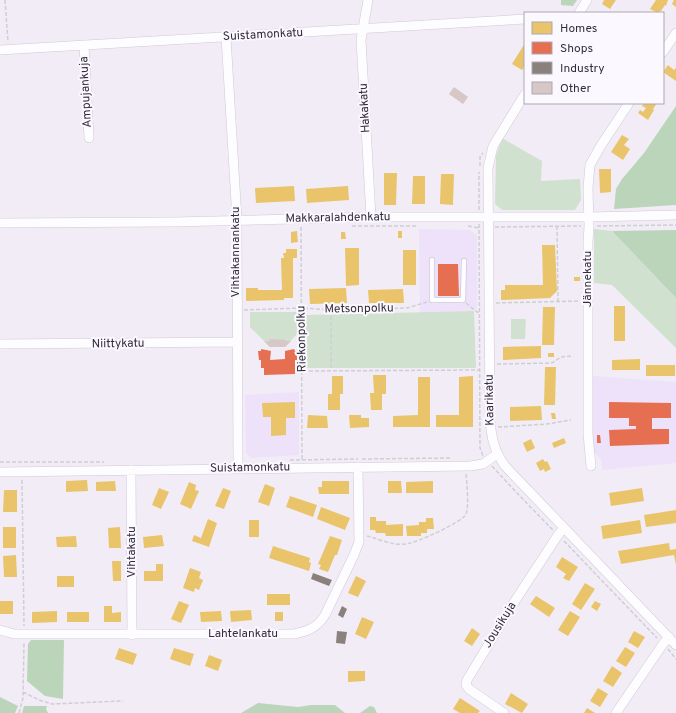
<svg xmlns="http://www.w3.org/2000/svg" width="676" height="713" font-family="Overpass,sans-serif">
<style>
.built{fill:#ede2f9}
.green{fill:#d0e1d0}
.forest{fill:#bbd5ba}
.homes{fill:#e9c46a}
.shops{fill:#e76f51}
.industry{fill:#8a817c}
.building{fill:#d7c7c6}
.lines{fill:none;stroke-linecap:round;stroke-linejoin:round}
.lane-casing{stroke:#cfc9d4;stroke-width:6}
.street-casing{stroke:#cfc9d4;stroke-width:10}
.path{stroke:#cfced3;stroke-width:1.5;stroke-dasharray:4 2;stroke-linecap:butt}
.lane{stroke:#fdfcfe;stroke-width:4.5}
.street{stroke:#fdfcfe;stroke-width:9}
.labels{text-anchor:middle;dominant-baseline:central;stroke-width:4;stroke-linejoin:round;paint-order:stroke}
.street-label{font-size:12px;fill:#342e3b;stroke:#fbf8ff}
</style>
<rect width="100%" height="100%" fill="#f2ecf7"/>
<path class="built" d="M419 229 470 230 477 235V308L474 311 420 313Z
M592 376 676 382V463L602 470 601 459 593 452Z
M299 392V455L252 458 246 453 245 395Z"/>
<path class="green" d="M502 138 542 161 541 181 580 179 581 200 575 210H502L495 204 496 156Z
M594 229 612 231 676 298V348L612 285 594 283Z
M474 311 476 368H306L305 315Z
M250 312H297V334L285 347H270L250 327Z
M511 319H526L525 339H511Z"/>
<path class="forest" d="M561 0H577L573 6 561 5Z
M676 106V205L614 209 616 189 622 179 644 153Z
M676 230V298L612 231Z
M31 640H64L63 699 45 696 27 681 28 644Z
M0 697 18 706 15 713H0Z
M258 703 298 707 311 705H335L345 713H241Z
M24 706H47L46 709 48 713H22Z
M370 706 374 707 377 713H360Z"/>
<path class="homes" d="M604 0H616L610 9 602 4Z
M656 0H668L666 6 665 5 661 11H660L658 13 650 9Z
M674 0H676V7L672 4Z
M525 43V66L522 70 512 64Z
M668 65 674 70 676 68V81L663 72Z
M644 103H657L653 109 654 110 648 120 638 113 640 110 643 112 646 108 642 106Z
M622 135 629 139 624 145 630 149 623 160 611 152Z
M599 169H611V192L600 193Z
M384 173H397L396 205H384Z
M441 174H454L453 205 440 204Z
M413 176H425V204H412Z
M294 186 295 201 256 203 255 188Z
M348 186 349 200 307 203 306 189Z
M297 231 298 242 291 243V232Z
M398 231H402V238H398Z
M341 232H345L346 239H341Z
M542 245H555L557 291 550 298 501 300V290H505V285H543Z
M345 248H359V285L346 286Z
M286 249H297V258H293V298H284V300L246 301V288H258V290H282L281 258H284L283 253H286Z
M403 250H416V285H403Z
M574 277H580V281H574Z
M346 288 347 303 310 304 309 289Z
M403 289 404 303H369L368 290Z
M614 306H625V341H614Z
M543 307H555L554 345H542Z
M541 346V358L503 360V347Z
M548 353H554V357H548Z
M640 359V370H612V360Z
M646 365H675V376H646Z
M545 367H556L555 405H544Z
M373 375H386V394H382V410H371L370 393H374Z
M332 376H343V394H340V410H328V394H332Z
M473 376V427H436V415H459V377Z
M418 377H430V427H393V416L418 415Z
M295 402V418H286V435L271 436V417H263L262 403Z
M541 406 542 420 510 421V407Z
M551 413H555L556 419H552Z
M308 415 327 416 328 428H307Z
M349 415H361V418H369V427L350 428Z
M564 438 566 443 554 448 552 443Z
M531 439 535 448 527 452 523 443Z
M543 459 545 462 547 461 551 469 545 472 544 469 540 471 536 463Z
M87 480 88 491 66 492V481Z
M115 481 116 491H96V482Z
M322 481H349V494H319L318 487H322Z
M388 481H401L402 493H388Z
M433 481V493H406V482Z
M189 482 196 485 195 490 199 491 191 509 180 504Z
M265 484 275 488 269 506 258 502Z
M159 488 169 492 161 509 152 505Z
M223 488 231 491 224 509 215 506Z
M642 488 644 501 611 506 609 493Z
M4 490H17V512H3Z
M290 496 317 505 313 517 286 507Z
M321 507 350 518 345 530 317 519Z
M676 510V523L646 527 644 515Z
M370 517H376V521H386V525L403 524V536H386L385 533H376L375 530H370Z
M426 518H433L434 529H427V533H421V536H407L406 526 419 525V522H426Z
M208 519 217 523 209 547 192 541 194 535 201 538Z
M249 520H259V537H249Z
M640 520 642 533 603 539 601 526Z
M3 527H16V548H3Z
M120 527 121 548H109L108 528Z
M162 535 164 546 144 548 143 537Z
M76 536 77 547H57L56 537Z
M330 536 342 540 337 555H335L328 572 319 569 321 565 318 564Z
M669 543 670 550 676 549V565L674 555 621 564 618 551Z
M273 546 310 558 309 562 311 563 309 571 269 558Z
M16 555 17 577H4L3 556Z
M562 557 578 567 569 581 563 578 566 574 556 567Z
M112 561H121V581H113Z
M156 564H163V581H144V571H156Z
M190 568 201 572 199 578 203 580 199 590 195 588 194 592 183 588Z
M57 576H74V587H57Z
M356 576 366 581 358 597 348 593Z
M585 583 595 589 581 610 572 604Z
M267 594H290V605H267Z
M536 596 555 608 549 617 530 604Z
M0 601H13V614H0Z
M179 601 189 605 181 623 171 619Z
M595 601 601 604 597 611 591 607Z
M104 606H112V613L121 612V622H104Z
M251 610 252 620 231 622 230 611Z
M57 611V622L32 623V612Z
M221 611 222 621 201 622 200 612Z
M570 611 580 617 568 636 558 630Z
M67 612H89V622H67Z
M275 612H283V621H275Z
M362 617 374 622 366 639 355 634Z
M472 628 480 634 472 646 464 641Z
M634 631 645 637 638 648 628 642Z
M625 647 635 653 626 667 616 661Z
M119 648 137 654 133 665 115 659Z
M174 648 194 654 190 666 170 659Z
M209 655 222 660 218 671 205 666Z
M612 666 622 673 613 687 603 681Z
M348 671H365V681L348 682Z
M598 688 608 694 600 707 590 701Z
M511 693 528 704 522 713 505 704Z
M460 698 480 711 478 713H460L453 709Z
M587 708 595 713H584Z"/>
<path class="shops" d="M438 264H458L459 296H438Z
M261 349 271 351 270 360 285 359V351L294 349 295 351H297V360H295V374L264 375V368H261V360H259L258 351H261Z
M609 402 671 403V418H652V429H669V444L610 446 609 430 636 429V426H629V418H609Z
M597 435H600L601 443H597Z"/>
<path class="industry" d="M313 573 332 580 329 586 311 579Z
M342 606 347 609 343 618 338 615Z
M337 631 347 632 345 644 336 643Z"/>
<path class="building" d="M454 87 468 97 463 104 449 94Z
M269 339 286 340V341H291L285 347H270L264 341H270Z"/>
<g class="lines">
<g class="lane-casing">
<path id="lane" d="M432 260V300H463L464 261"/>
</g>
<g class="street-casing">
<path id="street" d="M368 0 361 40 371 217
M579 13 587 0
M226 37 237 220 238 468
M84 45 89 138
M0 50 525 19
M663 52 676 33
M525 94 493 146 488 168 490 418C491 436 494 451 505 466L676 645
M0 223 174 222 371 217H589L676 215
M0 344 237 342
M591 466 588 434V243L589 226 588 188 590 165 600 147 629 103
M131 470 132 635
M0 472 470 466 483 464 497 454
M0 630 14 634H294C308 631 317 628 325 615L354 555 359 542 358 467
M504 713 469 689 466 685 467 680 513 604 558 535 564 528
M616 713 663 644 669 637"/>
</g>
<path class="path" d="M5 0 8 42
M480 166V157L483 153
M479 210V172
M479 224 480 448 483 456
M352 226H416
M468 226 480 228
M557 226 558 301
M597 226 676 225
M301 227 302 459
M495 227 581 226
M466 303 477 312 480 313
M496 303 580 301
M244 310 302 308 331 310 407 308 427 302
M331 310V370
M497 364 552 363 561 357 571 356
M303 371 480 370
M498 427 547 424 571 420
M362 459 450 458
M290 460 358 459
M0 462H104
M492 466C512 488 532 509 553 530
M22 480 24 626
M367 536C379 539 393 546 406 544 416 543 463 522 466 514 469 507 467 484 466 474
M564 541 657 638
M668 649 676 659
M23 692 39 700 52 704 123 701
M19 713 23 698 24 642"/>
<use href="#lane" class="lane"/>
<use href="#street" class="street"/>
</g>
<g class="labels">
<g class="street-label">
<text transform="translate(263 35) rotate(-3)">Suistamonkatu</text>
<text transform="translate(86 92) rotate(-93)">Ampujankuja</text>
<text transform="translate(365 108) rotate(-93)">Hakakatu</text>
<text transform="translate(338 218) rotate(-1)">Makkaralahdenkatu</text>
<text transform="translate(236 252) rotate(-90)">Vihtakannankatu</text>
<text transform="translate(588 279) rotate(-90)">Jännekatu</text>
<text transform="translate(359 309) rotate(-1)">Metsonpolku</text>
<text transform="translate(302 339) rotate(-91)">Riekonpolku</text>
<text transform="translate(118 344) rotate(-1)">Niittykatu</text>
<text transform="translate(490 400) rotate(-91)">Kaarikatu</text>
<text transform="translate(250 468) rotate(-1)">Suistamonkatu</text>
<text transform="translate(132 552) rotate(-90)">Vihtakatu</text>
<text transform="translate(500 625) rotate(-58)">Jousikuja</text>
<text x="243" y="634">Lahtelankatu</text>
</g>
</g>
<rect x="524" y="12" width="140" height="92" fill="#fbf8ff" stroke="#aba7b1"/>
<rect x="532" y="22" width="20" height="12" fill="#e9c46a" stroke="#aba7b1"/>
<text x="560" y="32" font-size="12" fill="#342e3b">Homes</text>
<rect x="532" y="42" width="20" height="12" fill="#e76f51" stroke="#aba7b1"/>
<text x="560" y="52" font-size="12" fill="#342e3b">Shops</text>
<rect x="532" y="62" width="20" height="12" fill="#8a817c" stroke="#aba7b1"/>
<text x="560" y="72" font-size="12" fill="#342e3b">Industry</text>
<rect x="532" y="82" width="20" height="12" fill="#d7c7c6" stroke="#aba7b1"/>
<text x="560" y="92" font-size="12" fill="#342e3b">Other</text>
</svg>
